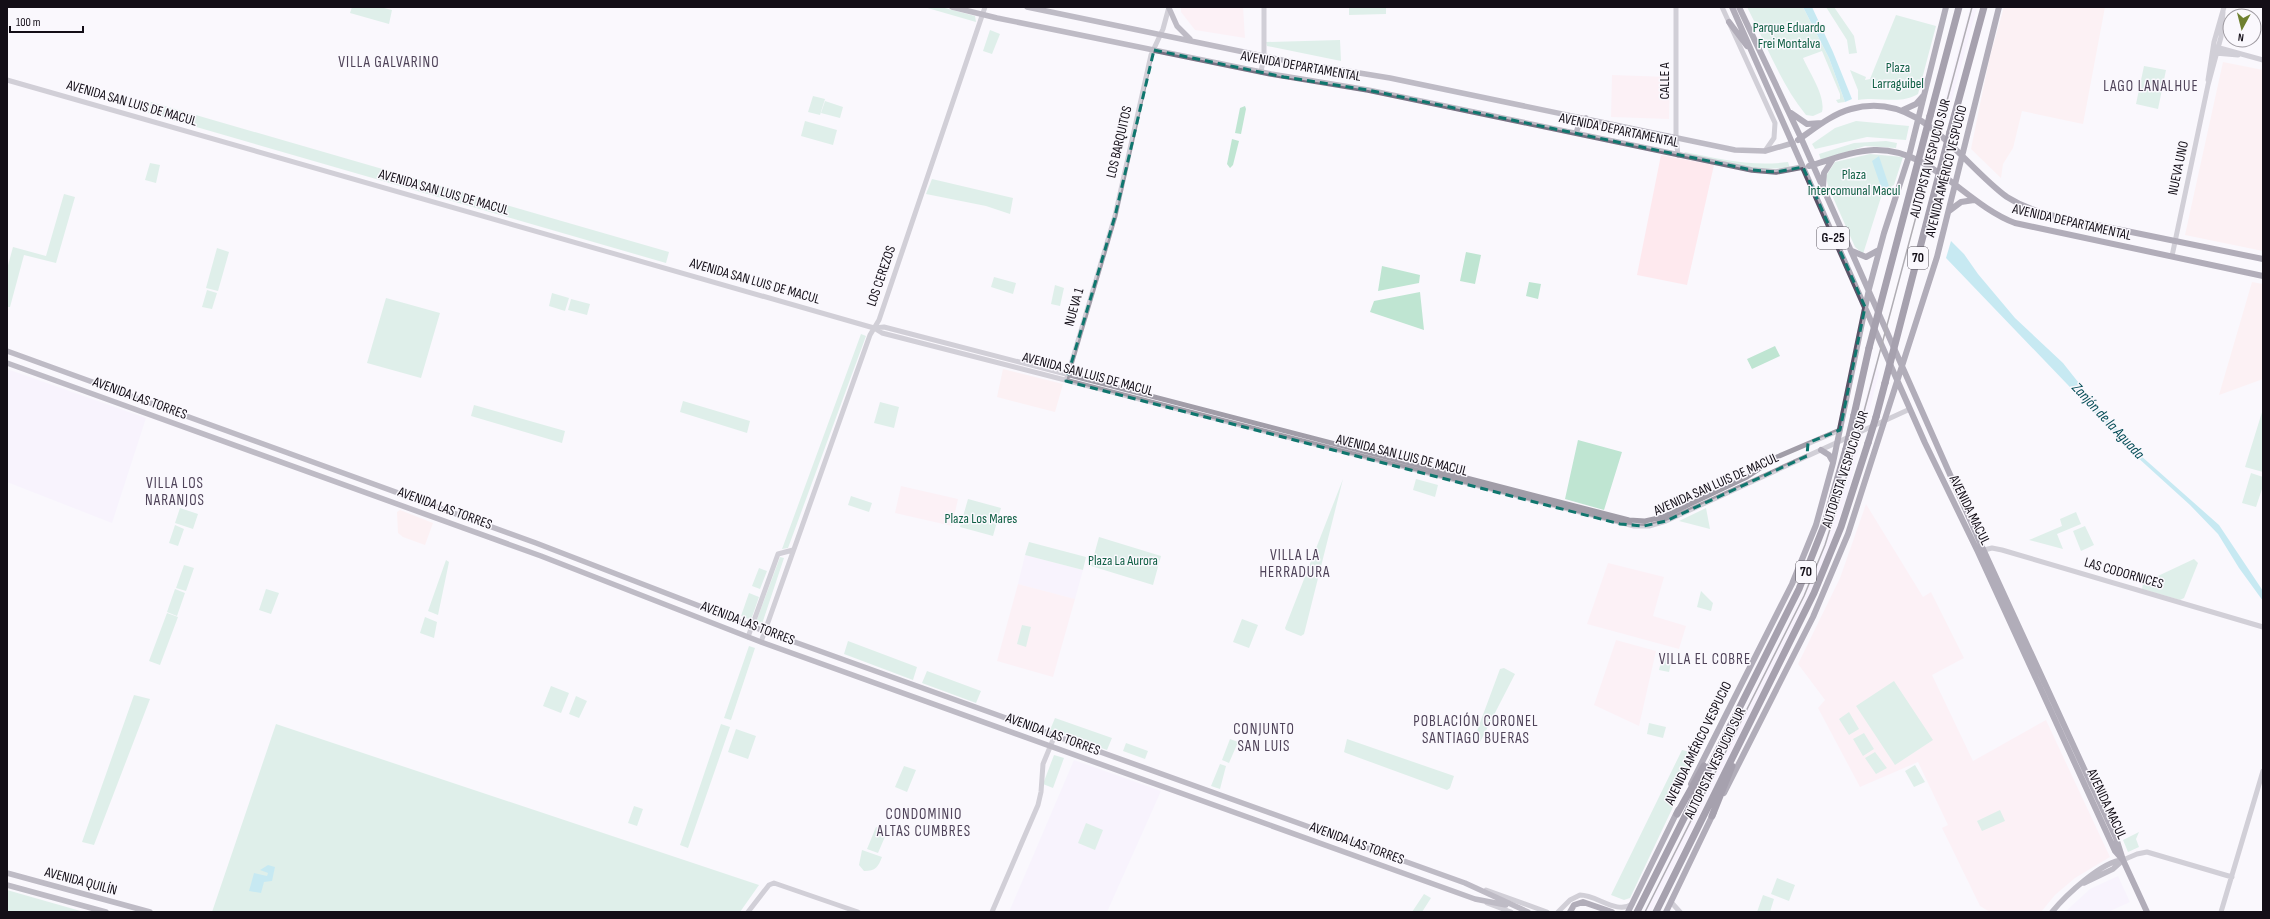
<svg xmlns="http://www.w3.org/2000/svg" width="2270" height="919" font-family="'Sofia Sans Condensed',sans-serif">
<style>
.commercial{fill:#ffe9e8}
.built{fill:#f5eefc}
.education{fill:#fee9ee}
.green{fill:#bfe5d2}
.water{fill:#8bd8e5}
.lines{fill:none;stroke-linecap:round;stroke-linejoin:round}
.tertiary{stroke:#a19da8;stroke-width:5}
.secondary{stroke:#777182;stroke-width:5.5}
.primary{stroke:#5a5266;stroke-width:6}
.motorway{stroke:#42384f;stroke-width:7}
.rail{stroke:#57535a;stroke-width:1.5}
.motorway-bridge{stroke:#42384f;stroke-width:7}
.marked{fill:none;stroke:#0f766e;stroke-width:3;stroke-dasharray:8 5;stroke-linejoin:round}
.labels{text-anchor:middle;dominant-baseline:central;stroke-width:3;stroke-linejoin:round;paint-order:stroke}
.shield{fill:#faf8fd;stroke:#58545c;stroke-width:1}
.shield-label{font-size:13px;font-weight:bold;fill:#130e17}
.park-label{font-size:14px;fill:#0f5f44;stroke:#faf8fd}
.street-label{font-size:14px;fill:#130e17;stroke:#faf8fd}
.neighbourhood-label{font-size:15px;letter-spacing:1px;fill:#4f4359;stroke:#faf8fd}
.water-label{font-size:15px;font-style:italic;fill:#054d57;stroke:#faf8fd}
</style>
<rect width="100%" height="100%" fill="#faf8fd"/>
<path class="commercial" d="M2004 7H2105L2083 124 2022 111 2013 148 2003 164 2001 178 1971 149 1989 60Z
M2223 62 2263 70V251L2185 235Z
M2252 282 2263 284V379L2219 395Z
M1003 369 1063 384 1055 412 997 397Z
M400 510 433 523 425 545 403 537 398 533 397 512Z"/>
<path class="built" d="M1970 7H1977L1944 129 1938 124Z
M1875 363 1879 373 1847 496 1827 555 1804 606 1651 912H1643L1815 568 1839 498Z
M7 369 146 418 112 523 7 482Z
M1025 555 1083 570 1075 599 1018 584Z
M1074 760 1161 791 1107 912H1009Z
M2118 876 2130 902 2108 912H2065L2090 889Z"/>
<path class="education" d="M1181 7H1243L1245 38 1195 30 1181 12Z
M1612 75 1670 77 1669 119 1611 117Z
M1661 155 1714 165 1687 285 1637 275Z
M901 486 958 499 952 526 895 513Z
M1866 504 1923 597 1931 592 1964 658 1932 675 1973 761 2046 720 2110 857 2075 878 2055 895 2041 912H1990L1980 906 1942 828 1948 825 1918 762 1860 787 1818 708 1825 700 1798 664 1840 578Z
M1608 563 1664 577 1653 616 1686 626 1679 649 1587 624Z
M1018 584 1075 599 1053 677 997 661Z
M1616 640 1656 651 1639 726 1594 705Z"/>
<path class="green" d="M352 7H380L392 10 389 24 350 13Z
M924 7H941L975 16 976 22Z
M1349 7H1386V14L1349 15Z
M1747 7H1803L1829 58 1845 102 1838 103 1836 100 1840 99V94L1822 51 1803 58C1809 72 1826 96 1822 112L1813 116 1806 115C1780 83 1766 43 1747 7Z
M1826 7H1834L1854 36 1857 53 1849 54 1847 40Z
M1896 15 1936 26 1918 94C1901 105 1878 96 1858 100V90L1850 70 1866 77 1865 80 1870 79Z
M990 30 1000 34 992 54 983 51Z
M1340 40 1341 61 1267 46 1266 42Z
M2144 66 2166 70 2158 109 2136 104Z
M813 96 825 99 820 115 808 112Z
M825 101 843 107 840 118 821 113Z
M151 102 669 252 666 263 148 113Z
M1245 106 1246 109 1241 134 1235 133 1240 108Z
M805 121 837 130 833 145 801 136Z
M1856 121 1909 126 1906 140 1867 137 1815 149 1812 144 1835 128Z
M1232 139 1239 141 1233 165 1230 168 1227 164Z
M1886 141 1897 143 1896 148 1865 146 1821 160 1819 154 1854 143Z
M1685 152C1719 159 1752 167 1788 162L1790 168 1758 169 1684 153Z
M1870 154 1903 157 1894 185 1883 191 1863 254 1855 247 1828 186 1826 176 1835 162Z
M150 163 160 165 156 183 145 180Z
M932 179 1013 198 1010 214 986 206 926 194Z
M64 194 75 197 56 263 24 255 10 307H7V269L13 247 46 256Z
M217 248 229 252 218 291 206 288Z
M1466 252 1481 255 1475 284 1460 281Z
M1382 266 1420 275 1419 283 1378 291Z
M994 277 1016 283 1013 294 991 287Z
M1529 282 1541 284 1538 299 1526 296Z
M1055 285 1064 288 1060 306 1051 304Z
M207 290 217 293 212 309 202 307Z
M1420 292 1424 330 1370 312 1374 301Z
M552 293 569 298 565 311 549 306Z
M386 298 440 313 421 378 367 363Z
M571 299 590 304 587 315 568 310Z
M861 334 866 336 788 548 782 549Z
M1775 346 1780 356 1752 369 1747 359Z
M683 401 750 421 747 433 680 412Z
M880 402 899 407 894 428 874 423Z
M474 405 565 431 562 443 471 416Z
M2263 409V472L2245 467Z
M1578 440 1622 452 1604 510 1565 499Z
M2251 473 2263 477V486L2256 507 2242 503Z
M1343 479 1304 634 1301 636 1286 630 1285 628Z
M1416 479 1438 485 1435 497 1413 490Z
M851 496 872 503 869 512 848 505Z
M968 499 1001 508 993 536 960 527Z
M180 508 198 514 193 529 175 523Z
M1706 508 1710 529 1679 521Z
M2076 512 2081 524 2057 534 2063 549 2029 540 2062 526 2060 519Z
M175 525 184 529 178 546 169 543Z
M2085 526 2094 545 2081 551 2073 531Z
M1099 537 1161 556 1153 585 1091 566Z
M1029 542 1086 557 1083 570 1025 555Z
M780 557 784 558 762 624 756 622Z
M2194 559 2198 563 2184 598 2180 600 2142 589 2143 583Z
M446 560 449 562 438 615 428 611Z
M184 565 194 568 186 591 176 588Z
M759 568 767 571 760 589 752 586Z
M175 589 185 593 177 616 167 612Z
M266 589 279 593 271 614 259 610Z
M1701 591 1713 603 1711 611 1697 607Z
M749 593 759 597 751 620 741 616Z
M167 613 178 617 160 665 149 661Z
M425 617 437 622 434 638 420 633Z
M1242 619 1258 625 1249 648 1233 642Z
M1022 625 1031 627 1026 647 1017 644Z
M848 641 917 667 913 680 844 654Z
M749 646 755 648 731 720 724 718Z
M1663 653 1673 655 1669 672 1659 670Z
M1504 668 1515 674 1480 742 1474 739 1500 669Z
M927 671 981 691 976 703 922 683Z
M1894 681 1933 740 1895 765 1856 706Z
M551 686 569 693 561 713 543 706Z
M134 695 150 699 94 845 82 842Z
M576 696 587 701 579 718 569 714Z
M1849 712 1859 729 1849 735 1839 719Z
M1055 718 1112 738 1107 750 1050 730Z
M1649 723 1666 727 1663 738 1647 734Z
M276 724 759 885 740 912H212Z
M721 724 730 727 688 848 680 845Z
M736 729 756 736 748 759 728 752Z
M1864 733 1874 749 1863 756 1853 739Z
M1230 739 1238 742 1229 763 1222 760Z
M1347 739 1454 776 1450 788 1447 790 1346 753 1344 752Z
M1126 743 1148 751 1145 759 1123 751Z
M1682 750 1698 754 1630 898 1624 900 1611 895Z
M1875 752 1887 768 1876 774 1865 758Z
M1054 755 1064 758 1053 788 1043 784Z
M1220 764 1226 766 1220 789 1211 786Z
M1915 765 1925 782 1914 787 1905 771Z
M904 766 916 770 907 792 895 787Z
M634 806 643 809 637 826 628 823Z
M2000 810 2005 821 1982 831 1977 821Z
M1086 823 1103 830 1095 850 1078 843Z
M876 827 887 832 878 853 867 849Z
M2139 832 2136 839 2139 847 2128 852 2123 840Z
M862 850 882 857C878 867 876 871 864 871L859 865Z
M1777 878 1795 885 1789 901 1771 894Z
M7 890 84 912H7Z
M1424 894 1431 898 1422 912H1412Z
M1763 895 1774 899 1770 912H1757Z"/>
<path class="water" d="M1803 7H1812L1833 52 1852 99 1845 102 1829 58Z
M1879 156 1889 186 1882 190 1872 161Z
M1951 241 1964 254 1978 274 2015 318 2063 363 2101 411 2140 455 2219 525 2263 591V601L2239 568 2218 534 2190 505 2136 456 1946 258Z
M268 865 275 867 272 881 264 882 261 893 249 891 254 873 267 876 268 873 260 870Z"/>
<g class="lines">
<path class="tertiary" d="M1676 7V137L1678 155
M1722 7 1775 123 1774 138 1765 151
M2216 47 2263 60
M2215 53 2238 55
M1261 72 1264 56V7
M7 80 874 328 884 327 1629 520 1645 521 1663 517 1747 477 1777 457 1840 430
M2208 80 2214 42 2224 7
M2172 256 2208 85 2221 37 2223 12
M874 328 882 333 1634 526H1649L1666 521 1910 409
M1067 378 1115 216 1151 55 1163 29 1169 7
M1980 551 1992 548 2002 550 2263 627
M748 637 778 554 793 550
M761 642 870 335 879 320 985 7
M2123 860 2137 854 2147 852 2232 877
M1486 890 1547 912
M1671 902 1680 912
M1487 903 1511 912
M748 912 769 885 774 883 858 912
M992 912 1038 805 1041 792 1043 764 1055 735
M1558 912 1570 900 1580 895C1597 895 1617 915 1632 904
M2221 912 2263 771"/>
<path class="secondary" d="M952 7 997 18 1271 74 1368 90 1752 170 1776 172 1803 167
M1027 7 1292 62 1390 78 1735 150 1765 151 1793 143
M1169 8 1177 26 1190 39
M1576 133 1579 125 1586 118
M7 351 536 543 764 631 1465 883 1528 912
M7 363 541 556 761 642 1475 899 1506 905
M7 873 150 912
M2084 883 2113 869 2123 860
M7 885 106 912
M2052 912C2065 896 2102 861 2123 860"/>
<path class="primary" d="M1732 7 1925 443 1978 552 2115 851 2123 860
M1739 7 1801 138 1983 549 2116 838 2123 860 2147 912
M1729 22 1747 46
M1903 110 1916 104 1924 95
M1791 113 1807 124 1822 123
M1798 140C1814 129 1832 114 1851 109 1920 89 1959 162 2007 197 2023 207 2040 213 2058 217L2263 259
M1809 166C1830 160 1852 151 1874 150 1931 148 1965 204 2015 223L2263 276
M1823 186 1824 173 1833 159
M1949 211 1961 202 1974 200
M1852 251 1866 257 1879 250
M1821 450 1829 455 1833 462
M1691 784 1792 584 1816 525 1833 463 1869 289 1884 233 1909 156 1946 7
M1724 793 1813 617 1848 534 1937 257 1999 7
M1570 912 1574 905 1583 902 1612 912
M1628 912 1678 810
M1666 912 1714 812"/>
<path class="motorway" d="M1930 116 1959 7
M1950 132 1984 7
M1854 415 1869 348
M1876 417 1885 383
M1677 814 1704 766
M1712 816 1732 766
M1637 912 1799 589 1825 523 1846 449
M1656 912 1814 593 1841 527 1868 443"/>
<path class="rail" d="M1645 912 1804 596 1825 545 1847 475 1972 7"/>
<path class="motorway-bridge" d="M1869 348 1930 116
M1885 383 1950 132
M1868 443 1876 417
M1846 449 1854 415"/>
</g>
<path d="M0 0H2270V919H0ZM1154 50 1284 77 1368 90 1752 170 1776 172 1803 167 1865 307 1840 430 1808 443 1807 456 1666 521 1644 526 1620 524 1066 381 1115 216Z" fill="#faf8fd" fill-opacity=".55" fill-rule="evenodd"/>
<path class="marked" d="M1154 50 1284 77 1368 90 1752 170 1776 172 1803 167 1865 307 1840 430 1808 443 1807 456 1666 521 1644 526 1620 524 1066 381 1115 216Z"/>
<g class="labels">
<g class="shield">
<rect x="1817" y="227" width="32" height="22" rx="3"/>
<rect x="1908" y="247" width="20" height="22" rx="3"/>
<rect x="1796" y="561" width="20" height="22" rx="3"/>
</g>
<g class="shield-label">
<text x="1833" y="238">G-25</text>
<text x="1918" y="258">70</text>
<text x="1806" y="572">70</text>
</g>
<g class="park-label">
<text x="1789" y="27">Parque Eduardo<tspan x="1789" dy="16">Frei Montalva</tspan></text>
<text x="1898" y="67">Plaza<tspan x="1898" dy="16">Larraguibel</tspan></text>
<text x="1854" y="174">Plaza<tspan x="1854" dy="16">Intercomunal Macul</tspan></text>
<text x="981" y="518">Plaza Los Mares</text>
<text x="1123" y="560">Plaza La Aurora</text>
</g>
<g class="street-label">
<text transform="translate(1301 66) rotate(10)">AVENIDA DEPARTAMENTAL</text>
<text transform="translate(1664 81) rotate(-90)">CALLE A</text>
<text transform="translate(132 103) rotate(16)">AVENIDA SAN LUIS DE MACUL</text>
<text transform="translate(1619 130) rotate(12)">AVENIDA DEPARTAMENTAL</text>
<text transform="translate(1119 142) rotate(-77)">LOS BARQUITOS</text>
<text transform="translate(1930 158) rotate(-75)">AUTOPISTA VESPUCIO SUR</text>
<text transform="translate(2178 168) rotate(-78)">NUEVA UNO</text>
<text transform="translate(1946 171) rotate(-76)">AVENIDA AMÉRICO VESPUCIO</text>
<text transform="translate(444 192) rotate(16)">AVENIDA SAN LUIS DE MACUL</text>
<text transform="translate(2072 222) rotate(13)">AVENIDA DEPARTAMENTAL</text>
<text transform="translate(881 276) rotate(-71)">LOS CEREZOS</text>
<text transform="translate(755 281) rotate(16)">AVENIDA SAN LUIS DE MACUL</text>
<text transform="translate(1074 307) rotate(-74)">NUEVA 1</text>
<text transform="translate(1088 374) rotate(15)">AVENIDA SAN LUIS DE MACUL</text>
<text transform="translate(140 398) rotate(20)">AVENIDA LAS TORRES</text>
<text transform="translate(1402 455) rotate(14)">AVENIDA SAN LUIS DE MACUL</text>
<text transform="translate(1845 469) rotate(-72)">AUTOPISTA VESPUCIO SUR</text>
<text transform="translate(1716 484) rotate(-24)">AVENIDA SAN LUIS DE MACUL</text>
<text transform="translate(445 508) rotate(20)">AVENIDA LAS TORRES</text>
<text transform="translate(1970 510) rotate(64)">AVENIDA MACUL</text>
<text transform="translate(2124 573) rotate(16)">LAS CODORNICES</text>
<text transform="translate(748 623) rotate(21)">AVENIDA LAS TORRES</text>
<text transform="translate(1053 734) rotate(20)">AVENIDA LAS TORRES</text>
<text transform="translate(1698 743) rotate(-64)">AVENIDA AMÉRICO VESPUCIO</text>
<text transform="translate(1715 763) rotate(-64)">AUTOPISTA VESPUCIO SUR</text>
<text transform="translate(2107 804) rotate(65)">AVENIDA MACUL</text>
<text transform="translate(1357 843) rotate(20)">AVENIDA LAS TORRES</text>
<text transform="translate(81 881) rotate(15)">AVENIDA QUILÍN</text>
</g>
<g class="neighbourhood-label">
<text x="389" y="62">VILLA GALVARINO</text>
<text x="2151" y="86">LAGO LANALHUE</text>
<text x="175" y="483">VILLA LOS<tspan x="175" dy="17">NARANJOS</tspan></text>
<text x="1295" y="555">VILLA LA<tspan x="1295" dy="17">HERRADURA</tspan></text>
<text x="1705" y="659">VILLA EL COBRE</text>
<text x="1476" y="721">POBLACIÓN CORONEL<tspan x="1476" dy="17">SANTIAGO BUERAS</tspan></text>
<text x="1264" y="729">CONJUNTO<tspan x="1264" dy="17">SAN LUIS</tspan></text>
<text x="924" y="814">CONDOMINIO<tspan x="924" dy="17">ALTAS CUMBRES</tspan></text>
</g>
<g class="water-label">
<text transform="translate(2108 421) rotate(47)">Zanjón de la Aguada</text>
</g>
</g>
<rect width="2270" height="919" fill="none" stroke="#130e17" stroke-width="16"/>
<g transform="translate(2242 28) rotate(187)"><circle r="19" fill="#faf8fd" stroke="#9e9aa1"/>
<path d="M0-3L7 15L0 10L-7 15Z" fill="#6f8030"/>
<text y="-6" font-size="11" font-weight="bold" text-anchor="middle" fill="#130e17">N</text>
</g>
<path d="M10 26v6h73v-6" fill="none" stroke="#130e17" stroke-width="2"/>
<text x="16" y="26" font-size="12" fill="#130e17" stroke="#faf8fd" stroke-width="3" paint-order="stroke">100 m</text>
</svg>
